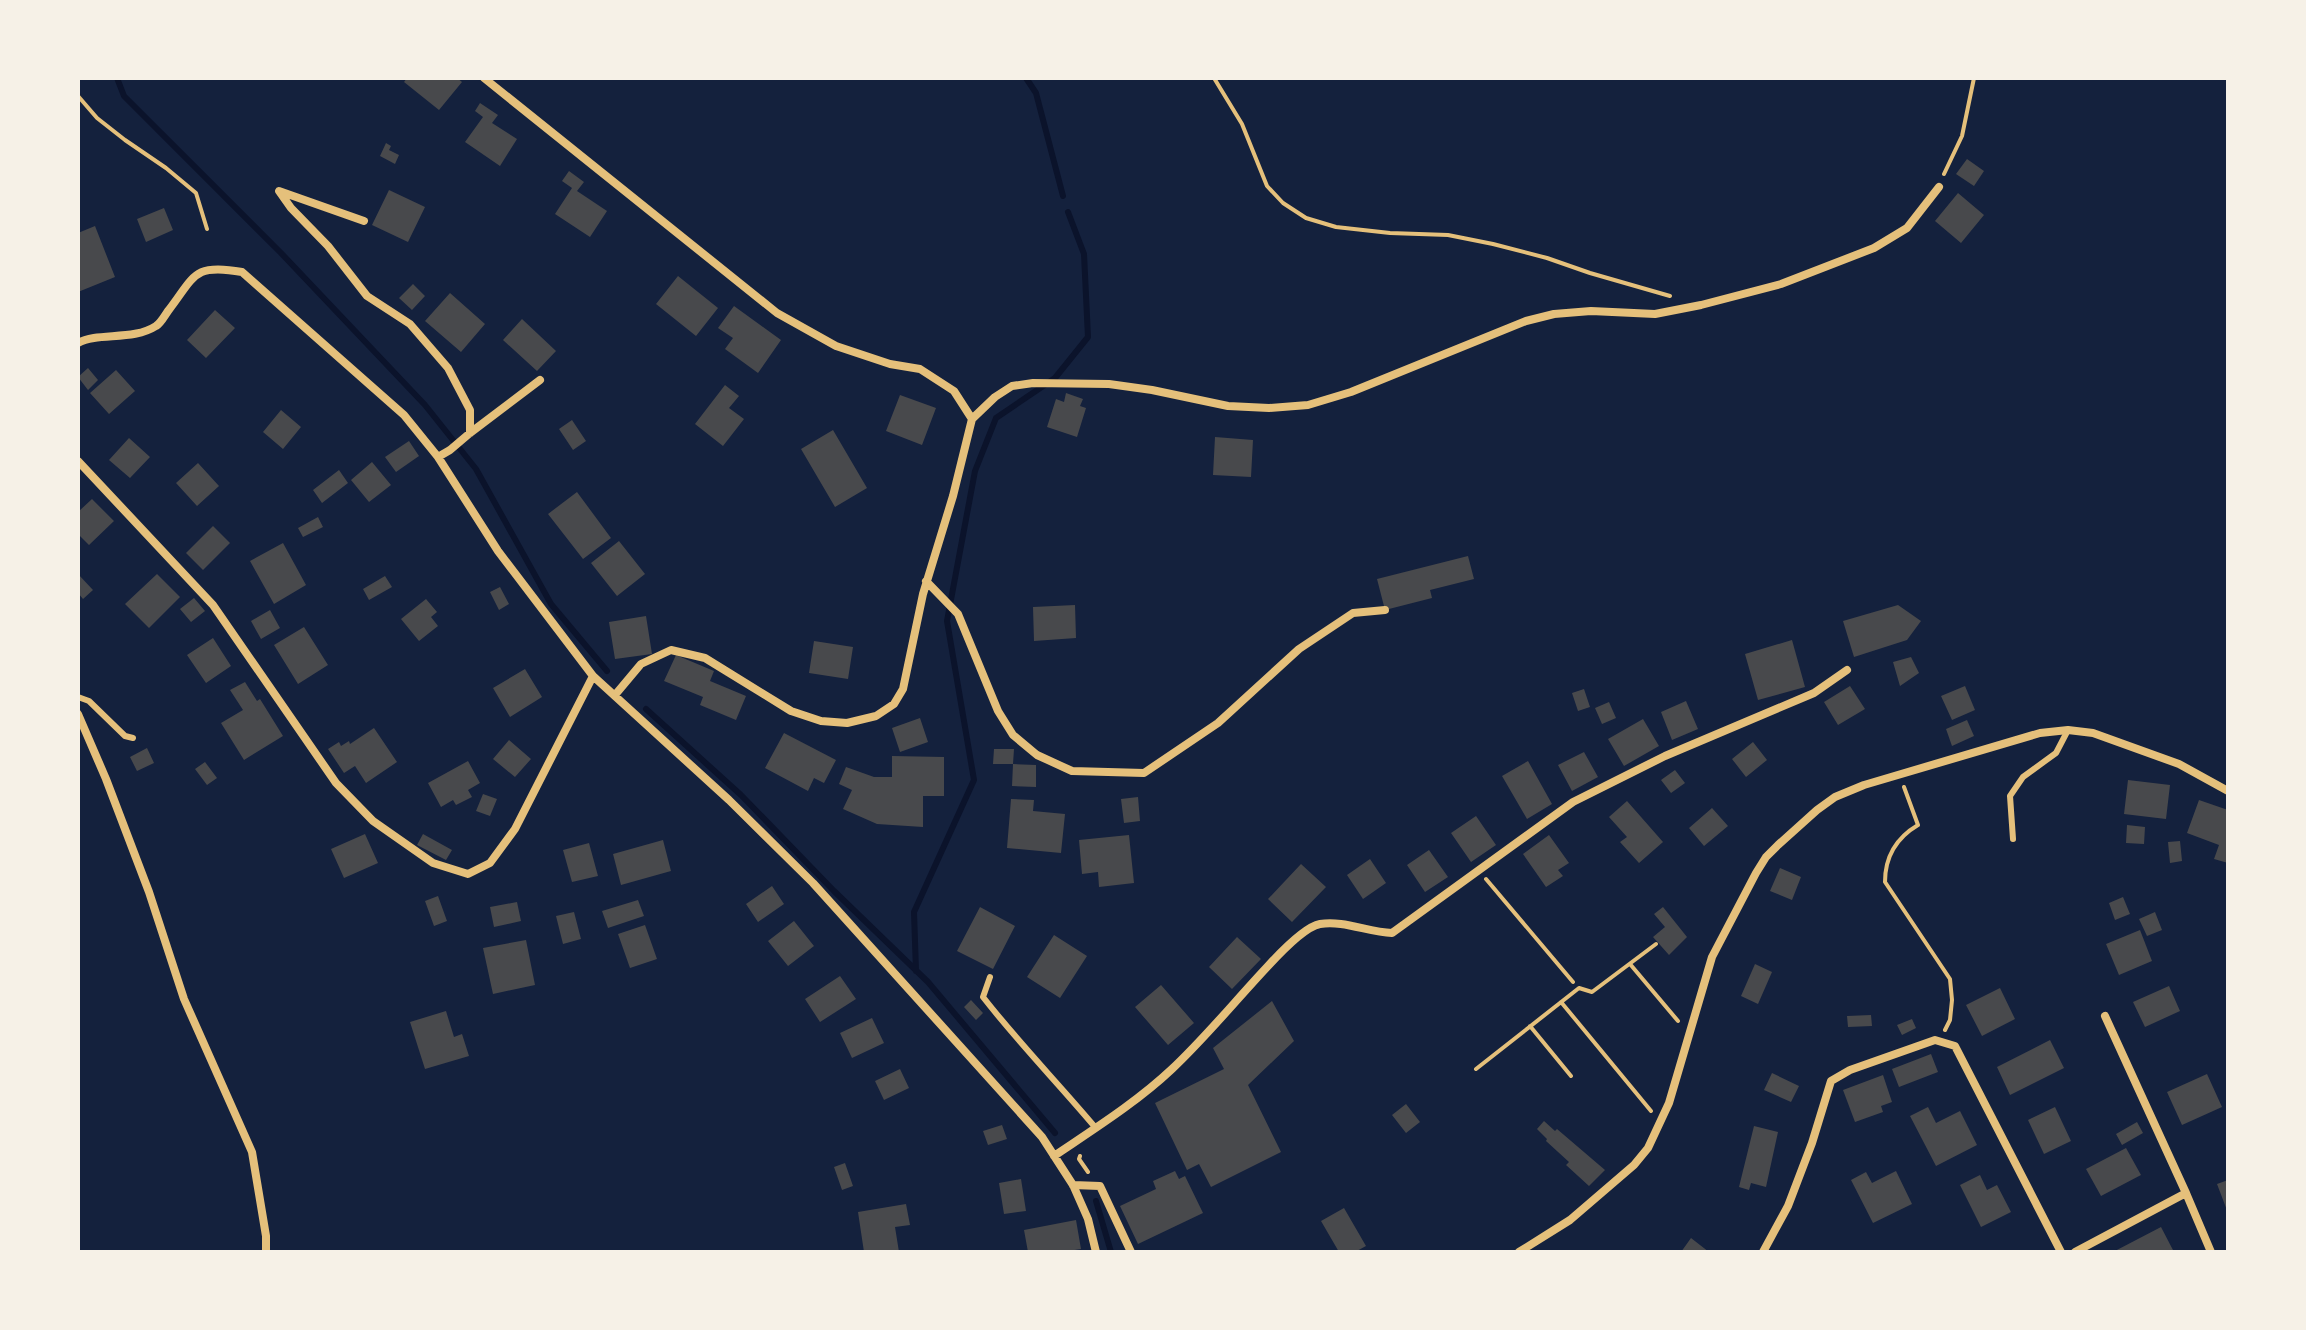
<svg xmlns="http://www.w3.org/2000/svg" width="2306" height="1330" font-family="'PT Sans',sans-serif">
<style>
.lines{fill:none;stroke-linecap:round;stroke-linejoin:round}
.stream{stroke:#0b132b;stroke-width:6}
.building{fill:#48494c}
.path{stroke:#e5c07b;stroke-width:4}
.service{stroke:#e5c07b;stroke-width:6}
.minor{stroke:#e5c07b;stroke-width:8}
</style>
<rect width="100%" height="100%" fill="#14213d"/>
<g class="lines">
<path class="stream" d="M117 78 124 96 281 253 425 405 476 469 551 604 607 671
M1026 78 1036 93 1063 196
M646 709 741 795 834 891 928 982 1055 1133
M916 971 914 912 974 780 947 621 975 471 996 418 1055 378 1088 337 1084 254 1068 212
M1096 1201 1111 1252"/>
</g>
<path class="building" d="M407 78H457L462 82 439 110 404 82Z
M480 103 498 115 492 123 517 139 500 166 465 142 483 117 475 111Z
M386 143 391 146 389 150 399 155 395 164 380 156Z
M1967 159 1984 171 1974 186 1956 174Z
M569 171 584 182 577 191 607 211 590 237 555 214 572 188 562 181Z
M389 190 425 207 408 242 372 225Z
M1958 193 1984 215 1961 243 1935 221Z
M164 208 173 230 146 242 137 219Z
M95 226 115 277 78 292V233Z
M678 276 718 308 696 336 656 304Z
M413 284 425 296 412 310 399 298Z
M450 293 485 324 461 352 425 321Z
M734 306 781 340 758 373 725 349 733 338 718 328Z
M215 310 235 328 206 358 187 340Z
M522 319 556 351 537 371 503 340Z
M88 368 98 380 88 390 78 377Z
M116 370 135 391 109 414 90 393Z
M725 385 739 396 729 408 744 419 723 446 695 424Z
M1066 393 1083 399 1080 406 1086 408 1077 437 1047 427 1056 399 1064 402Z
M900 395 936 408 922 445 886 431Z
M281 410 301 427 283 449 263 432Z
M572 420 586 441 573 450 559 429Z
M833 430 867 488 835 507 801 449Z
M1215 437 1253 440 1251 477 1213 475Z
M129 438 150 457 130 478 109 460Z
M409 441 419 456 396 472 385 457Z
M372 462 391 485 369 502 351 480Z
M198 463 219 486 197 506 176 483Z
M339 470 348 483 322 503 313 490Z
M577 492 611 538 583 559 548 514Z
M92 499 114 521 89 545 78 534V512Z
M318 517 323 527 303 537 298 528Z
M213 526 230 543 203 570 186 553Z
M619 541 645 574 617 596 591 563Z
M283 543 306 585 274 604 250 561Z
M1468 556 1474 579 1430 590 1432 598 1385 610 1377 579Z
M78 574 93 590 83 599 78 593Z
M157 574 180 597 149 628 125 604Z
M385 576 392 587 369 600 363 589Z
M500 587 509 604 499 610 490 592Z
M194 598 205 611 191 622 180 609Z
M426 599 437 612 431 617 438 626 419 641 401 619Z
M1075 605 1076 638 1034 641 1033 607Z
M1898 605 1921 621 1907 640 1854 657 1843 621Z
M270 610 280 628 261 639 251 621Z
M646 616 652 654 615 659 609 622Z
M304 627 328 665 298 684 274 645Z
M213 638 231 666 206 683 187 655Z
M1792 640 1805 687 1758 700 1745 654Z
M814 641 853 647 848 679 809 673Z
M676 655 714 671 710 681 746 696 736 720 700 705 703 697 664 681Z
M1911 657 1919 673 1900 686 1893 662Z
M525 669 542 697 510 717 493 688Z
M245 682 257 701 260 699 283 736 244 760 221 723 243 710 230 690Z
M1850 686 1865 709 1838 725 1824 702Z
M1965 686 1975 710 1952 720 1941 696Z
M1584 689 1590 707 1578 711 1572 693Z
M1686 701 1698 729 1672 740 1661 712Z
M1609 702 1616 718 1602 724 1595 708Z
M920 718 928 742 900 752 892 728Z
M1643 719 1659 746 1624 766 1608 739Z
M1967 720 1974 736 1952 746 1946 729Z
M374 728 397 762 366 783 355 766 344 773 328 749 339 742 341 746 349 741 350 744Z
M784 733 836 760 824 783 814 778 808 791 765 768Z
M509 740 531 759 515 777 493 759Z
M1753 742 1767 760 1746 777 1732 759Z
M147 748 154 763 137 771 130 757Z
M994 749H1014L1013 764H993Z
M1584 752 1598 777 1572 791 1558 765Z
M892 756 944 757V796H923V827L877 824 843 809 852 790 839 784 846 767 874 777H892Z
M468 761 480 783 468 790 472 797 456 805 453 800 441 807 428 783Z
M1528 761 1552 804 1527 819 1502 776Z
M205 762 217 778 207 785 195 769Z
M1013 764 1036 765V787L1012 786Z
M1675 770 1685 783 1671 793 1661 780Z
M2128 780 2170 785 2166 819 2124 814Z
M483 794 497 799 490 816 476 811Z
M1138 797 1140 821 1124 823 1121 799Z
M1011 799 1034 800 1033 811 1065 814 1061 853 1007 848Z
M2199 800 2228 810V863L2214 859 2219 845 2187 833Z
M1627 801 1663 842 1639 863 1620 842 1627 837 1609 817Z
M1712 808 1728 826 1704 846 1689 828Z
M1476 816 1496 845 1471 862 1451 833Z
M2127 825 2145 827 2144 844 2126 843Z
M365 834 378 863 344 878 331 849Z
M423 834 452 850 446 860 417 845Z
M1129 835 1134 883 1099 887 1098 872 1082 874 1079 840Z
M1549 835 1569 863 1558 870 1563 876 1546 887 1523 854Z
M663 840 671 871 621 885 613 854Z
M2180 841 2182 861 2170 863 2168 842Z
M589 843 598 876 572 882 563 850Z
M1429 850 1448 877 1425 892 1407 865Z
M1370 859 1386 883 1363 899 1347 875Z
M1301 864 1326 887 1292 922 1268 899Z
M1780 868 1801 877 1792 900 1770 891Z
M772 886 784 904 758 922 746 904Z
M438 896 447 921 434 926 425 901Z
M2123 897 2130 914 2115 920 2109 903Z
M638 900 644 916 608 928 602 911Z
M517 902 521 921 494 927 490 907Z
M980 907 1015 926 993 969 957 951Z
M1663 907 1687 937 1669 955 1653 937 1665 927 1654 914Z
M574 912 581 939 563 944 556 916Z
M2155 912 2162 930 2147 936 2139 919Z
M794 921 814 946 788 966 768 941Z
M645 925 657 959 630 968 618 934Z
M2140 930 2152 961 2119 975 2106 944Z
M1054 935 1087 956 1060 998 1027 977Z
M1237 937 1261 959 1232 989 1209 967Z
M526 940 535 985 493 994 483 948Z
M1755 964 1772 972 1758 1004 1741 996Z
M840 976 856 999 820 1022 805 999Z
M1161 985 1194 1023 1168 1045 1135 1007Z
M2169 986 2180 1011 2145 1027 2133 1002Z
M2000 988 2015 1019 1982 1036 1966 1005Z
M971 1000 983 1013 976 1020 964 1007Z
M1272 1001 1294 1041 1248 1085 1281 1152 1211 1187 1199 1164 1187 1170 1155 1103 1224 1069 1213 1048Z
M446 1011 454 1037 462 1034 469 1056 425 1069 410 1022Z
M1871 1015 1872 1026 1848 1027 1847 1016Z
M872 1018 884 1043 852 1058 840 1033Z
M1912 1019 1916 1028 1902 1035 1897 1025Z
M2050 1040 2064 1068 2010 1095 1997 1067Z
M1931 1054 1938 1072 1899 1087 1892 1069Z
M900 1069 909 1088 884 1100 875 1081Z
M1772 1073 1799 1086 1791 1102 1764 1090Z
M2207 1074 2222 1107 2182 1125 2167 1092Z
M1883 1075 1892 1102 1881 1106 1883 1112 1855 1122 1843 1090Z
M1406 1104 1420 1122 1406 1133 1392 1115Z
M1928 1107 1936 1123 1960 1111 1977 1145 1936 1166 1910 1116Z
M2055 1107 2071 1141 2044 1154 2028 1120Z
M1544 1121 1555 1131 1557 1129 1605 1170 1589 1186 1566 1165 1569 1162 1546 1141 1547 1139 1537 1129Z
M2137 1122 2143 1133 2122 1145 2116 1134Z
M1002 1125 1007 1139 988 1145 983 1131Z
M1754 1126 1778 1132 1766 1187 1751 1183 1749 1190 1739 1187Z
M2126 1148 2141 1175 2101 1196 2086 1169Z
M845 1163 853 1186 842 1190 834 1167Z
M1175 1171 1179 1179 1185 1176 1203 1213 1138 1244 1120 1206 1156 1189 1153 1181Z
M1896 1171 1912 1204 1873 1223 1851 1180 1866 1172 1872 1183Z
M1980 1175 1987 1190 1997 1185 2011 1212 1981 1227 1960 1185Z
M1021 1179 1026 1211 1004 1214 999 1183Z
M2228 1180V1213L2217 1184Z
M906 1204 910 1225 895 1227 899 1252H864L858 1212Z
M1344 1208 1366 1246 1355 1252H1339L1321 1221Z
M1076 1220 1081 1249 1062 1252H1028L1024 1230Z
M2161 1227 2174 1252H2113Z
M1691 1238 1709 1252H1681Z"/>
<g class="lines">
<path class="path" d="M1214 78 1242 124 1267 186 1283 203 1306 218 1336 227 1390 233 1448 235 1493 244 1547 258 1590 273 1670 296
M78 96 97 118 125 140 166 168 196 193 207 229
M1944 174 1962 136 1974 78
M1904 787 1918 825C1896 838 1885 857 1885 882L1950 979 1952 1000 1950 1020 1945 1030
M1486 879 1573 982
M1630 964 1678 1021
M1561 1002 1651 1111
M1530 1026 1571 1076
M1476 1069 1579 988 1592 992 1656 944
M1080 1156 1079 1159 1088 1172"/>
<path class="service" d="M78 697 89 701 125 736 133 738
M2013 839 2010 796 2023 777 2056 753 2068 730
M990 977 983 997C1018 1042 1058 1083 1095 1127"/>
<path class="minor" d="M484 78 777 313 836 346 890 364 920 369 954 391 972 419
M364 221 279 191 291 208 328 246 367 296 410 324 448 368 470 410V433
M78 343C98 332 133 341 156 326 161 323 165 315 168 311 195 276 193 263 242 272L404 415 438 457 498 551 593 676 729 800 813 883 1042 1137 1073 1185 1088 1219 1096 1252
M438 457 450 450 470 433 540 380
M78 461 213 605 336 783 373 821 433 863 468 874 490 863 515 829 593 676
M926 581 958 614 998 711 1013 735 1037 755 1072 771 1144 773 1218 723 1299 649 1353 613 1385 610
M615 695 641 664 671 650 705 658 791 711 821 721 847 723 876 716 894 704 903 689 923 594 953 496 972 419 995 397 1012 386 1033 383 1109 384 1152 390 1228 406 1269 408 1308 405 1351 392 1526 321 1554 314 1591 311 1655 314 1701 305 1781 284 1874 248 1907 228 1939 187
M78 714 106 779 149 892 184 999 252 1152 266 1236V1252
M2105 1016 2186 1193
M1054 1156C1094 1129 1137 1102 1172 1069 1206 1037 1236 1000 1268 966 1279 954 1304 927 1320 924 1343 920 1368 932 1392 933L1573 802 1665 756 1814 693 1847 670
M1073 1185 1100 1186 1131 1252
M1519 1252 1570 1220 1634 1165 1648 1148 1669 1103 1712 957 1756 873 1766 857 1778 845 1817 810 1835 797 1864 785 2040 733 2068 730 2093 733 2179 764 2228 791
M1763 1252 1788 1206 1812 1143 1831 1081 1850 1070 1935 1040 1955 1046 2061 1252
M2075 1252 2186 1193 2211 1252"/>
</g>
<rect width="2306" height="1330" fill="none" stroke="#f6f1e7" stroke-width="160"/>
</svg>
